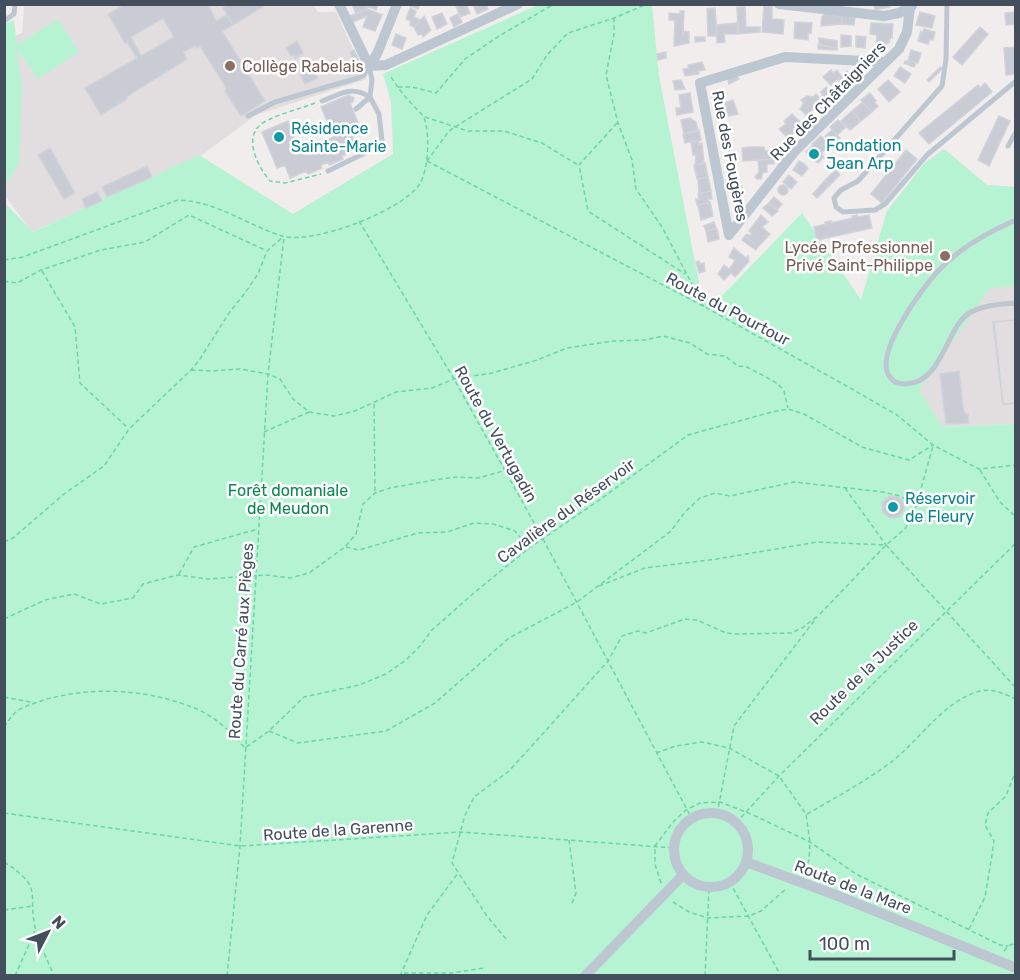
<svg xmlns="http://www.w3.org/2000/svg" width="1020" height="980" font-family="Rubik,sans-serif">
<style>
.education{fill:#e2dedf}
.green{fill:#b6f3d2}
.building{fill:#c9ccd4;stroke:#d1d3da;stroke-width:1.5;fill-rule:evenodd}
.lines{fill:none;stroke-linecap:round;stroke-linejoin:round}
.path{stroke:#6bd5a7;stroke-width:1.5;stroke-dasharray:4.5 3;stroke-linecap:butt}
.lane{stroke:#bcc7d1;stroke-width:5}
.street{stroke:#bcc7d1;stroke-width:10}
.education-dot{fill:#8d6e63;stroke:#fff;stroke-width:2}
.culture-dot{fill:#0f9aa8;stroke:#fff;stroke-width:2}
.labels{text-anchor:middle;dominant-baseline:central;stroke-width:5;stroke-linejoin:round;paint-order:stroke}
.education-label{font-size:16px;fill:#785e54;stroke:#fff;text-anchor:start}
.street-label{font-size:16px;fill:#444f5d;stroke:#fff}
.culture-label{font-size:16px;fill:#0d838f;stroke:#fff;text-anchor:start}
.park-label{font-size:16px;fill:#0d8651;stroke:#fff}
</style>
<rect width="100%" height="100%" fill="#f1eded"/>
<path class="education" d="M24 5H314L318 12H336L367 79 256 115 202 155 32 232 5 196 4 41 22 33Z
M944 149 987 185 1015 187V424L942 427 861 301 887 211 924 164Z"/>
<path class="green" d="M538 5H652L659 76 701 293 716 302 802 213 861 300 887 211 924 164 944 149 987 185 1015 187V286L990 288 919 390 943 427 1015 424V975H5L4 202 33 232 199 155 293 214 393 154 391 102 383 74Z
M58 19 79 52 38 79 17 49 22 90 19 164 5 185V24L14 20 17 45Z"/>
<path class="building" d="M126 4H208L216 21 227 15 233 25 222 31 265 101 241 116 225 91 227 89 200 46 196 48 195 46 183 52 187 59 126 97 127 99 101 115 85 88 137 58 127 42 125 43 108 14ZM163 18 174 37 141 56 131 37Z
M228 4H263L264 6 233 25 223 8Z
M352 4H366L367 9 356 14Z
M366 4H378L376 10 369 7 367 9Z
M406 4H420L418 9Z
M460 4H466L470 13 460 17 456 6Z
M486 4 488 9 477 14 474 7Z
M874 4H889L890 7 875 10Z
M764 6H772V19L784 20 783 34 762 32Z
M737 7H745L746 27H760V32L738 34Z
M410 8 416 11 414 17 420 20 414 27 410 25 411 21 406 19Z
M715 8 717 36H708L707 9Z
M367 9 382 15 375 31 363 27 367 16 353 22 350 16Z
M680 11H684L683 34 685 31 689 32V43L674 46 675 20H669V13L680 14Z
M920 12 935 16 932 28 916 25Z
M1016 12V24L1006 25 1005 13Z
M442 13 447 24 437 29 432 17Z
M458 14 462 22 454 27 450 18Z
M826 14 842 16V24L821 26 822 16Z
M424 16 431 30 423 37 422 34 418 35 414 27Z
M842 16 855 17 854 25 842 24Z
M795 22 812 23 811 33H808V40L794 38Z
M738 23V34H724L725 42 717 43 716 25Z
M871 23 893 24 892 38H890L889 43H887L886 48 876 47 877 35 870 34Z
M980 27 988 34 962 65 953 57Z
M924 29 935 32 933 40 930 39 928 44 918 41 921 31 923 32Z
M396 34 406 38 402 49 392 45Z
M841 35 851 36V46L841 47Z
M856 36 866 37 865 48 856 47Z
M695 37H705V41L695 42Z
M819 38 837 41V48L819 44Z
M297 41 303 53 295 58 294 55 291 56 286 48Z
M818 45 837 48V50L818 49Z
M1016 47V74L1006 75 1004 48Z
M354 50 360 63 352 67 349 62 353 60 350 52Z
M911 50 921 53 918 63 908 61Z
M666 52V58L658 60 657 54Z
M905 61 916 63 914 67 904 63Z
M313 62 318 78 305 84 299 71Z
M702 62 705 70 698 71 699 74 685 76 683 69 689 68 688 65Z
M900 67 911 74 905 83 894 76Z
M940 67 943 68 929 82 927 80Z
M354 68 356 74 348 76 346 70Z
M831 70 833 73 837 70 841 76 831 85 823 77Z
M847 71 850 74 852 72 857 77 846 87 838 79Z
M736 76 739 79 729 84 728 80Z
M681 80 685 89 675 90 673 81Z
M888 80 900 92 889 102 878 89Z
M985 83 992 92 929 144 919 133 978 85 980 88Z
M826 87 835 97 826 105 819 98 823 95 821 92Z
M690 93 693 112 677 115 676 108H681L679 95Z
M870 93 876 101 874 102 878 106 872 112 861 100Z
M719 94 721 104 733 100 738 114 716 119 712 97Z
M816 94 825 104 821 108 818 105 806 115 800 109 804 103 801 100 807 96 813 97Z
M348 95 354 98 353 102 350 103 359 125 352 127 355 135 352 136 357 149 342 156 343 159 329 165 328 162 321 165 322 168 308 174 306 171 290 178 285 165 277 168 262 132 288 121 300 152 313 147 316 154 323 151 320 143 334 137 321 107Z
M863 102 872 112 861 121 852 111Z
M852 111 861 121 850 130 841 121Z
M792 114 801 123 797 126 799 128 788 138 779 129 786 124 784 121Z
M999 116 1010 121 989 166 978 160Z
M690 118 696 122 698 131 684 134 681 120Z
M838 120 846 127 837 135 830 127Z
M699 130 701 140 685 143 683 134Z
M832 130 840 138 832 145 825 136Z
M821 136 829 145 821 154 812 144Z
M699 141V144L702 143 704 163 695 165 696 155H693L691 142Z
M813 145 824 157 818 163 806 152Z
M748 147H764L765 151H773L774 159 743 161 742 148Z
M50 148 75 193 64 199 38 155Z
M906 150 917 159 882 203 871 194Z
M774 159V164H767V172H763L761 179H757L755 177 759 172 758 160Z
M799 161 804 164 808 168 802 176 793 170Z
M705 163 708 177 697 179 694 165Z
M147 166 152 177 107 197 102 187Z
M734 166 737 174 736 184 742 186 741 200 731 197 734 191 729 188 731 185 726 180 728 178 726 171Z
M836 170 840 175 830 185 825 180Z
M789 175 797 182 791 189 783 182Z
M708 177 711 191 699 194 698 179Z
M825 180 830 185 817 198 813 194Z
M778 190a5 5 0 1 1 10 0a5 5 0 1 1-10 0Z
M711 191 712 199H708L709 203 697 205 696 199H699L698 194Z
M97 192 102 201 86 208 82 199Z
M774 197 782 204 777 210 769 203Z
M710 202 713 216 701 220 698 205Z
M769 203 778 211 772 216 763 208Z
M761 215 768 222 762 227 770 234 758 247 745 236 747 234 750 236 752 233 749 231Z
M857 215 858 217 869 215 872 228 817 240 814 227 826 224 825 222 831 221V223L853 218 852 216Z
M714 222 716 228 706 231 704 226Z
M717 229 719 239 708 242 706 231Z
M745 236 758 247 756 250 742 240Z
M734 248 746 258 748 256 749 261 735 277 731 273 724 280 718 274 724 265 729 269 733 264 735 260 729 257Z
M699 261 700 264 704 263 705 271 699 273 696 262Z
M1015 320 1016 403 1003 405 993 322Z
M1015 320 1016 403 1003 404 994 322Z
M959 371 963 408 965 414H968L969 423 946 424 940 374Z
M882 507a11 11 0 1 1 22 0a11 11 0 1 1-22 0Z"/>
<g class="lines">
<path class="path" d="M614 18V34L606 75 618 123 632 160 636 189 662 227 704 307
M398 87H412L436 93 465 59 499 36 554 4
M315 103C303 108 267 117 259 126 244 141 259 168 270 181L285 183 321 174
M425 117 468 131H504L542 143 578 165
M617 123 579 165 588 211 685 274
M427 161 705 307 843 384 897 415 933 445 979 469 1016 465
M427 161 449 131 455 127 532 79 547 55 568 33 614 18 647 4
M359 221 454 379 543 539 692 819
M4 260 23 257 178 200C216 201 247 225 282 236 313 245 401 211 419 185 429 171 430 132 424 118 422 113 415 108 412 104 403 95 396 85 390 75
M42 271 75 327 80 383 128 428
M4 281 17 283 41 270 101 250 145 242 189 215 265 250
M191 370 212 371 240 369 268 374 280 379 293 399 309 412 334 416 355 411 396 392 432 388 454 379 492 373 537 360 567 348 613 341 645 340 663 336 690 343 707 354 725 356 738 366 747 367 766 377 778 384 784 391 788 408
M374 404 375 492
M264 432 309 412
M980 470 1000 502 1016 517
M845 488 886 545
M4 542 13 538 64 494 104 466 129 429 191 370 200 359 229 313 245 293 258 274 267 251 283 237
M346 547 359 550 418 533 447 532 474 523 493 524 515 531 529 548
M179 574 194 547 258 529
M599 586 645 568 717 559 817 542 886 545 1016 688
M820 614 886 545 905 529 916 506 933 446
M4 619 45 600 74 594 101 604 133 598 143 584 178 575 208 579 266 575 290 578 309 573 345 547 356 534 363 504 375 493 390 488 434 480 456 477 478 478 503 471
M4 697 35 703
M4 727C8 722 11 716 16 712 21 707 33 704 41 701 91 685 151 689 199 710 218 719 232 733 245 748L269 731 304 697 359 685 386 674 406 660 420 646 432 630 475 592 529 548 598 501 688 435 772 412 788 409 804 414 862 447 909 460 933 445
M269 731 298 743 386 731 435 703 509 638 577 602 671 531 685 512 700 498 715 493 730 496 794 482 883 492 900 496 916 506
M656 753 676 746 702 742 729 748 779 776 806 814 810 842 809 861 802 871
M4 813 240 846 461 832 674 848
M717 814 734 726 817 617
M807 814C835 798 864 782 890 763 920 740 943 701 980 691 993 688 1004 694 1016 699
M736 823 779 776 1016 543
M569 840 576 893 571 906
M4 862C46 889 26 893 36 931 40 946 48 961 54 976
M732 881 733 888 781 976
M661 883 655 864V846L673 822 686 810 700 803 720 802 751 814 810 842 856 874 1000 945 1008 946
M673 902 689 912 708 918 749 916 761 911 787 888
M4 910 33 906
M969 929 985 897 992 855 994 841 985 825 988 813 1006 796 1016 770
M506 939 487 916 452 863 465 815 474 797 509 771 539 738 608 661 622 636 638 631 646 633 685 619 697 620 726 633 738 634 791 633 802 628 819 615
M1004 951 1008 946 1016 943
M404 973H452L484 968
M15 976 35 931
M227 976 240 846 268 374 284 237
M400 976 427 915 458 873
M705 976 709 888"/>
<path class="lane" d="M947 4 946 59 942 86 858 181 841 190 834 198 836 207 843 212 875 210 885 204 927 155 1016 81
M4 21 14 14 15 4
M322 101C341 94 351 85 370 97L356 109
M248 116 275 102 358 78 364 75 369 66
M1008 146 1016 132
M328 171 369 151 382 141 379 114 370 97 372 80 369 66
M1016 220C988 232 960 248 939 270 923 287 872 355 890 377 894 383 899 384 906 384 944 382 946 325 971 312 985 305 1000 304 1016 303"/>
<path class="street" d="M339 4 369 66
M779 4 884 16 899 13 912 6
M369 66 386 65 518 4
M369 66 377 54 397 4
M729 235 700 83 785 57 885 62
M729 235 795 151 899 49 907 32 910 8
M674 850a37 37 0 1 1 74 0a37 37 0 1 1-74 0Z
M746 862 838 896 1016 968
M585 976 683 875"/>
</g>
<g class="education-dot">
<circle cx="230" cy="66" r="6"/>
<circle cx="945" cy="256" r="6"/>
</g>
<g class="culture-dot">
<circle cx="279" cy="137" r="6"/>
<circle cx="814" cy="154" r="6"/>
<circle cx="893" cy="507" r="6"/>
</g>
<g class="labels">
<g class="education-label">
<text x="242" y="66">Collège Rabelais</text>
<text x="933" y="247" text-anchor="end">Lycée Professionnel<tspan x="933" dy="18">Privé Saint-Philippe</tspan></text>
</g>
<g class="street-label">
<text transform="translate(828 101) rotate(-46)">Rue des Châtaigniers</text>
<text transform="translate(730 156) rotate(79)">Rue des Fougères</text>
<text transform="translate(728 309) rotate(28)">Route du Pourtour</text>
<text transform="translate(496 434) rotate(61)">Route du Vertugadin</text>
<text transform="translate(566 511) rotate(-36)">Cavalière du Réservoir</text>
<text transform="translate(241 641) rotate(-86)">Route du Carré aux Pièges</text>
<text transform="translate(864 672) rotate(-44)">Route de la Justice</text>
<text transform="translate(338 830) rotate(-4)">Route de la Garenne</text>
<text transform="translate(853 887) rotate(21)">Route de la Mare</text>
</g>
<g class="culture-label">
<text x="291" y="128">Résidence<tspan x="291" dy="18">Sainte-Marie</tspan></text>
<text x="826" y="145">Fondation<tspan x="826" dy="18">Jean Arp</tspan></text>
<text x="905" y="498">Réservoir<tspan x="905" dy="18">de Fleury</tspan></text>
</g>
<g class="park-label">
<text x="288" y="490">Forêt domaniale<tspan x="288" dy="18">de Meudon</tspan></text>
</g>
</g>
<rect width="1020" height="980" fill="none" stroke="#444f5d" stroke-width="12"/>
<g transform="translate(48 932) rotate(48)" stroke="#ffffff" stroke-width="4.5" paint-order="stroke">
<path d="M0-4.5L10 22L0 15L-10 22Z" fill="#444f5d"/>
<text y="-9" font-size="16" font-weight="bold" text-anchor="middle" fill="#444f5d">N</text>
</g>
<path d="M810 950v9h144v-9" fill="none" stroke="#444f5d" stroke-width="3"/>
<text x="819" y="950" font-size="18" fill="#444f5d" stroke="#ffffff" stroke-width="4.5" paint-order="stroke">100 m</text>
</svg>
